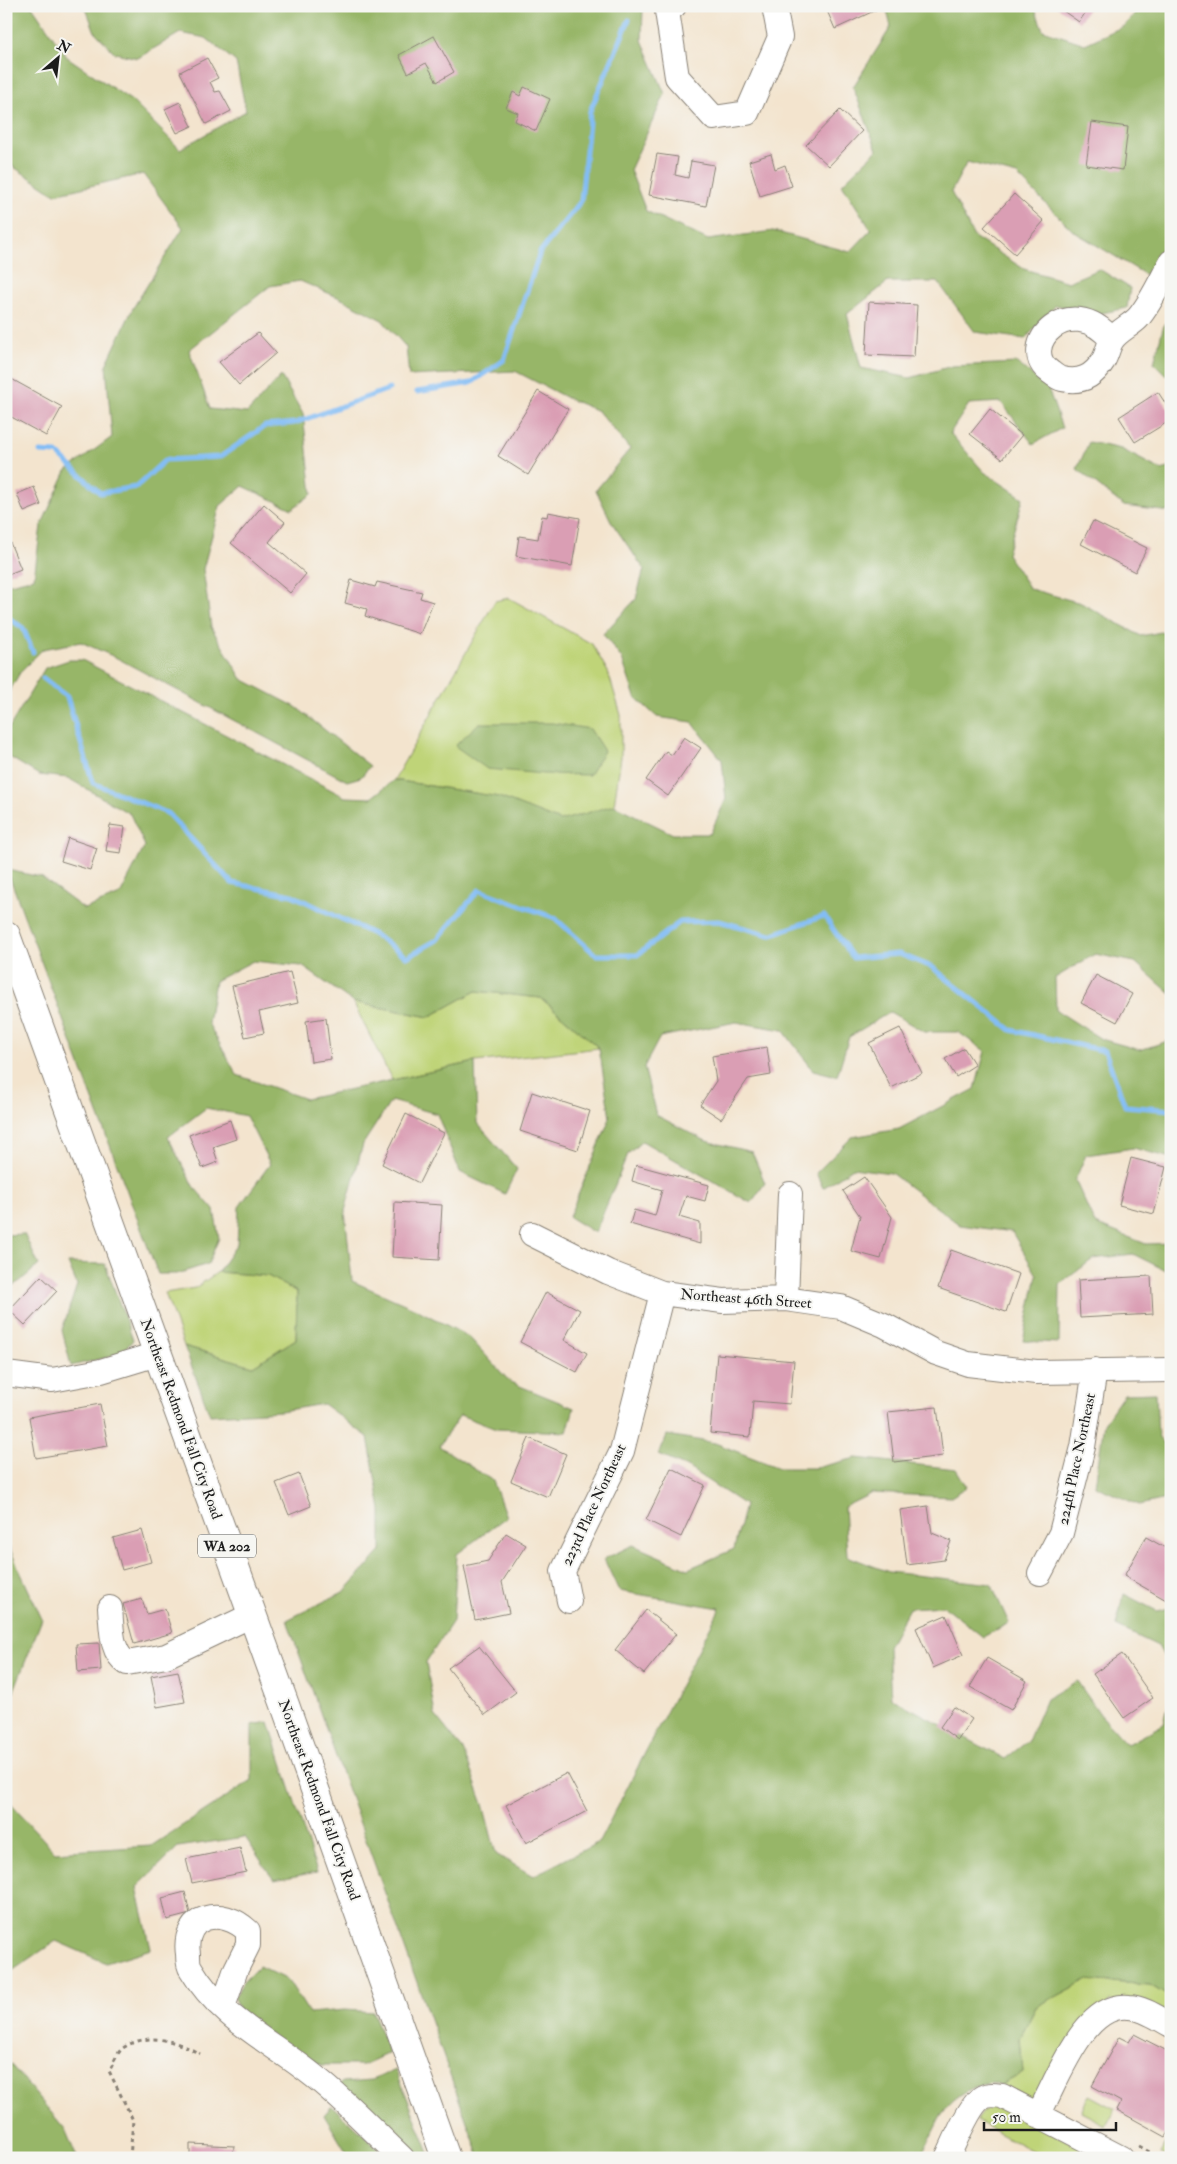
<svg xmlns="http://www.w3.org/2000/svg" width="1177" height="2164" font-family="'IM FELL Double Pica',serif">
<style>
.green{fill:#bfd478;stroke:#6e784a}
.forest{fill:#97b668;stroke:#5a6942}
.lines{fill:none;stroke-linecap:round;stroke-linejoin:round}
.stream{stroke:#83bdf5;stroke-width:5}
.building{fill:#da9eb4}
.minor-casing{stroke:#888075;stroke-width:26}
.major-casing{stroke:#888075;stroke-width:30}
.path{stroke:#888075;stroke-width:3;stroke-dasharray:4 4;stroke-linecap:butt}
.minor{stroke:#fff;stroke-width:24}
.major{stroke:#fff;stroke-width:28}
.labels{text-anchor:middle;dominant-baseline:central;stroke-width:4;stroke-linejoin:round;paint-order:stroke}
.shield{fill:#f6f6f2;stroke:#5d5d5c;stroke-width:1}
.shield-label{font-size:14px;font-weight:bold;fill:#1c1c1c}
.street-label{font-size:15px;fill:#1c1c1c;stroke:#f6f6f2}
</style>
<rect width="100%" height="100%" fill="#f6f6f2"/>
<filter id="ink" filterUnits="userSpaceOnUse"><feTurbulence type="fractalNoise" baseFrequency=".02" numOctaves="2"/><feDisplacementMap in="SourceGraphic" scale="10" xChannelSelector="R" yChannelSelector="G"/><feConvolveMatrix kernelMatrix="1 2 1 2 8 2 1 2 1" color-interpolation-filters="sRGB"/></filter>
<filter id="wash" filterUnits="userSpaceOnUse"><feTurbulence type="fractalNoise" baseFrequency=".0096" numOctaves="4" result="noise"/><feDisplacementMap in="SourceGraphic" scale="20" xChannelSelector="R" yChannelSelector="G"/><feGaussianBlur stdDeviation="1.12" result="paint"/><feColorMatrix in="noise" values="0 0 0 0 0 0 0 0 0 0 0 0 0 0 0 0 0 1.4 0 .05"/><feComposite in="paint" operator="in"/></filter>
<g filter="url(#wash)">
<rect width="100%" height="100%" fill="#f3e4ce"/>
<path class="green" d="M509 598 592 644 608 672 621 715V757L614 805 560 822 499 797 394 780 495 601Z
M476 991 541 998 599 1048 475 1062 392 1080 353 1002 429 1017Z
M218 1272 268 1276 297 1292 296 1339 253 1366 184 1346 165 1293 195 1288Z
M1086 1980 1150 1985 1171 1998V2016L1110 2001 1035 2101 1001 2085 1023 2073 1020 2038 1036 2007Z
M1089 2095 1115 2109 1106 2125 1081 2112Z
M991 2102 1101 2158H1046L976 2121Z
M1168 2138 1171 2140V2158L1160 2154Z"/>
<path class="forest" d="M6 6H32L67 57 132 101 180 149 246 111 236 62 206 38 180 33 138 58 115 53 95 32 85 6H643L642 40 665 94 630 170 646 211 708 240 773 231 850 252 871 230 842 184 877 150 853 87 891 27 886 6H1034L1043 30 1085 44 1124 26 1141 6H1171V232L1146 275 1073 231 1017 175 967 162 951 192 974 237 1024 269 1068 282 1099 269 1130 288 1127 308 1097 314 1056 305 1025 339 975 332 938 282H888L847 314 861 368 910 378 952 366 1017 363 1048 388 1062 428 1033 444 1001 402 969 404 950 433 984 472 1023 498 1007 554 1030 589 1081 603 1141 636 1171 630V994L1135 962 1095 954 1055 978 1056 1010 1101 1039 1140 1050 1171 1040V1158L1133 1148 1086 1155 1075 1180 1095 1224 1146 1244 1171 1243V1273L1133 1254 1093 1259 1060 1284 1059 1343 1023 1341 1037 1275 1012 1232 960 1225 891 1173 853 1168 823 1188 816 1173 852 1137 899 1129 975 1089 985 1051 958 1032H924L890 1012 849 1037 837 1076 813 1070 783 1030 736 1022 660 1037 644 1067 656 1115 706 1141 752 1152 765 1183 751 1203 642 1141 628 1154 595 1233 569 1217 610 1118 599 1048 541 998 476 991 429 1017 353 1002 302 966 253 961 215 981 208 1023 237 1075 306 1099 475 1062 477 1123 517 1169 505 1194 460 1172 437 1114 391 1101 363 1144 345 1211 352 1281 416 1309 469 1337 510 1382 574 1408 567 1432 496 1429 460 1415 439 1446 493 1481 506 1517 457 1554 453 1621 426 1662 435 1715 463 1750 483 1804 496 1854 533 1876 599 1842 720 1608 619 1591 604 1559 633 1545 688 1569 734 1549 745 1505 687 1467 659 1455 667 1435 715 1443 779 1468H815L856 1458 956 1469 967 1487 951 1497 872 1493 844 1507 847 1556 889 1572 991 1584 1009 1623 983 1637 944 1606 909 1608 888 1647 891 1698 1005 1759 1028 1741 1046 1699 1077 1681 1100 1714 1127 1744 1164 1724 1171 1693V1998L1150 1985 1086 1980 1036 2007 1020 2038 1023 2073 1001 2085C984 2078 957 2094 946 2108 936 2123 929 2142 920 2158H480L287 1620 345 1591 381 1551V1510L368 1437 323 1404 281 1411 210 1415 184 1346 253 1366 296 1339 297 1292 268 1276 218 1272 237 1244 239 1207 270 1164 246 1116 206 1108 168 1137 193 1186 214 1210 219 1238 208 1264 177 1274H158L7 870 41 877 84 909 120 895 145 846 130 814 68 778 39 775 6 755V733L45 668 69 660H82L345 797 371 798 394 780 499 797 560 821 614 805 673 834H710L726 799 722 760 692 722 657 717 635 697 622 659 603 634 636 599 644 569 612 523 596 490 630 449 598 411 567 398 515 371 409 376 406 347 382 320 340 298 300 281 270 286 189 350 210 409 247 413 281 376 303 414 312 494 292 509 243 486 220 506 203 569 211 627 242 679 296 707 370 766 361 777 347 781 117 658 81 642 43 649 21 671 6 697V585L34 578 41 526 66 471 112 437 106 365 133 308 183 228 143 174 55 194 6 162Z
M1171 320V380L1154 363 1164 324Z
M1089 442 1121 449 1161 470 1171 467V512L1124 506 1077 469Z
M479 723H552L590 729 604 751 589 775 544 774 487 769 455 746Z
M24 1234 39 1265 19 1282 6 1288V1235Z
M68 1263 105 1264 133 1340 121 1354 71 1366 62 1330 77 1285Z
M1156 1393 1158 1437 1171 1453V1498L1139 1505 1095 1486 1104 1423 1124 1394Z
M6 1541 42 1619 6 1711Z
M1124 1594 1157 1611 1171 1607V1669L1158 1646 1116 1626Z
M269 1722 317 1872 274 1880 245 1837 178 1847 137 1887 151 1949 106 1963 56 1941 6 1975V1775L8 1801 55 1852 151 1846 252 1780V1725Z
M259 1966 288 1980 309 2013 345 2010 373 2012 389 2053 363 2065H322L288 2048 240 2013 234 1998 243 1982Z
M6 2059 65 2129 77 2158H6Z
M396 2070 431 2158H409L335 2089 343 2082 372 2080Z
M332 2106 389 2158H345L348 2155 324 2115Z"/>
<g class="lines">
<path class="stream" d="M417 392 471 383 504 360 540 252 581 201 590 111 629 20
M40 452 57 453 100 493 136 487 165 460 220 457 265 426 295 423 389 389
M6 616 23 628 33 652
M43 678 67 697 93 783 167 813 232 883 292 895 375 935 407 957 437 940 479 890 555 918 596 955H637L680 922 719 921 770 935 824 916 853 958 899 954 932 967 1011 1030 1105 1051 1125 1106 1171 1110"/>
</g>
<g id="blocks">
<path class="building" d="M825 6H874L876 10 835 29Z
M1056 6H1090L1079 22Z
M434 36 454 72 437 82 426 63 408 73 399 55Z
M207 58 218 78 210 82 215 92 220 91 231 111 206 124 180 72Z
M524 87 550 99 536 131 515 121 518 113 506 108 513 92 520 96Z
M180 102 192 126 177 133 165 109Z
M840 110 862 131 829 166 806 145Z
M1092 122 1128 127 1123 170 1086 165Z
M657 154 678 157 675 175 688 178 691 161 714 165 706 206 649 195Z
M771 154 775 169 785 165 792 186 760 196 749 161Z
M1014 194 1044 221 1015 254 984 227Z
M869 302 917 305 914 357 866 355Z
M258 333 276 353 239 385 219 362Z
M6 376 62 407 46 436 6 414Z
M538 391 568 409 528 475 498 456Z
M1158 392 1171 412V420L1135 442 1119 417Z
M990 409 1022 435 1002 459 970 434Z
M34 487 41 505 24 512 17 494Z
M264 504 285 522 269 542 306 574 290 593 231 543Z
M548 512 580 518 572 566 516 556 519 536 538 539 542 516 547 517Z
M1093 521 1147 548 1135 572 1081 544Z
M6 533 21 569 6 575Z
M351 580 375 587 377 582 422 592 420 598 433 602 420 634 365 616 367 609 345 603Z
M684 737 701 748 668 796 646 780 666 751 672 755Z
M110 825 125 827 121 853 106 851Z
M68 838 97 848 90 870 61 861Z
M290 972 298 1003 259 1012 264 1033 245 1037 232 986Z
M1096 975 1132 994 1117 1022 1081 1003Z
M326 1018 331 1059 311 1062 306 1021Z
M900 1028 922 1073 891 1088 869 1043Z
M767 1047 771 1075 748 1079 721 1119 700 1105 716 1081 712 1056Z
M964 1048 975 1065 956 1077 945 1059Z
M532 1092 590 1111 578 1150 520 1131Z
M406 1114 444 1133 419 1183 382 1164Z
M230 1120 236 1139 213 1147 218 1162 202 1168 189 1135Z
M1131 1158 1166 1167 1154 1214 1119 1205Z
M636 1165 709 1185 705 1201 686 1196 679 1217 700 1223V1244L630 1224 634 1210 655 1216 662 1190 632 1181Z
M864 1177 892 1217 881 1259 851 1251 860 1216 843 1191Z
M395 1202 442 1205 439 1260 392 1257Z
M951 1250 1019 1274 1006 1312 938 1288Z
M41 1276 57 1291 25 1325 9 1310Z
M1151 1276 1153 1314 1080 1318 1078 1280Z
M546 1292 580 1310 564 1340 587 1353 577 1372 520 1342Z
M717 1354 794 1361 790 1404 753 1401 750 1437 710 1433Z
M100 1404 108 1446 36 1458 29 1417Z
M937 1407 943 1456 894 1462 888 1412Z
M529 1438 566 1454 548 1497 511 1481Z
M671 1468 705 1485 681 1537 646 1520Z
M299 1474 311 1506 289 1515 276 1483Z
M928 1506 932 1533 951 1541 944 1560 907 1565 900 1510Z
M142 1530 151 1562 122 1570 113 1538Z
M506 1533 526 1545 502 1582 509 1613 475 1620 464 1566 488 1561Z
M1146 1537 1171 1551V1596L1168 1601 1124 1576Z
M142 1599 147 1614 165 1609 172 1633 134 1644 123 1604Z
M646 1610 676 1634 644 1674 615 1650Z
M946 1615 963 1655 933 1668 916 1628Z
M99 1643 101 1670 78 1672 76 1644Z
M479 1646 516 1692 485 1715 448 1668Z
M1122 1654 1153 1698 1124 1718 1093 1674Z
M987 1658 1027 1681 1011 1710 970 1687Z
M178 1671 185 1702 157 1707 151 1676Z
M954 1707 972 1719 958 1740 940 1727Z
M567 1773 587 1811 526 1843 506 1805Z
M240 1848 246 1872 192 1883 186 1859Z
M185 1892 190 1914 167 1920 162 1898Z
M1134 2034 1171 2053V2129L1166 2137 1117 2110 1121 2102 1092 2086 1119 2037 1129 2042Z
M190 2144 234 2146 233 2158H190Z"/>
</g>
</g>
<g filter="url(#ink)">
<use href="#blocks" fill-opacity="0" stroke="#888075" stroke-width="1"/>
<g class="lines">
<g class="minor-casing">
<path id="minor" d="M674 6 667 11 677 77 714 118 747 113 780 37 774 6
M1112 340C1069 289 1017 347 1049 371 1053 374 1057 378 1062 379 1080 383 1093 377 1103 361 1107 355 1108 346 1112 340 1118 331 1130 326 1138 318 1151 303 1161 280 1171 262
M532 1234 608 1272 662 1293 723 1301 786 1299 841 1307 884 1325 936 1353 968 1364 1036 1372 1171 1370
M786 1299 790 1194
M6 1374 52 1380 101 1371 157 1354
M1040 1573 1061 1533 1083 1447 1095 1370
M569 1601 563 1571 622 1451 662 1293
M110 1608C112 1627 110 1652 127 1663L166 1656 252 1615
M223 2007 236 1969 248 1945V1931C222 1906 182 1914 188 1954 188 1959 188 1965 191 1969 219 2017 268 2040 310 2073 343 2098 372 2130 402 2158
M1038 2115C1057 2082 1083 2002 1129 2007 1144 2008 1158 2018 1171 2025
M947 2158C954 2144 970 2103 983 2097 989 2094 995 2095 1002 2096L1121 2158"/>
</g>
<g class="major-casing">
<path id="major" d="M6 935 285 1705 446 2158"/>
</g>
<path class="path" d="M1139 2146 1160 2158
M130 2158 133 2120 109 2071C113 2065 117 2052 123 2048 148 2031 177 2041 200 2054"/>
<use href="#minor" class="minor"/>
<use href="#major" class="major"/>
</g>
</g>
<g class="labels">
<rect class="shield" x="198" y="1534.5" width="58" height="23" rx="4"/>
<g class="shield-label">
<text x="227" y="1546">WA 202</text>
</g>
<g class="street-label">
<text transform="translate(746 1299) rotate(4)">Northeast 46th Street</text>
<text transform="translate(181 1419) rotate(70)">Northeast Redmond Fall City Road</text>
<text transform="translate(1077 1459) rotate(-78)">224th Place Northeast</text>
<text transform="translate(594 1505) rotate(-65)">223rd Place Northeast</text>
<text transform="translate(319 1800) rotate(70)">Northeast Redmond Fall City Road</text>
</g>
</g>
<rect width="1177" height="2164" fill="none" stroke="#f6f6f2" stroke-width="25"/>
<g transform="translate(58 58) rotate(28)" stroke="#f6f6f2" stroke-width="4" paint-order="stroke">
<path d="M0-4L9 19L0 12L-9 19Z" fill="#1c1c1c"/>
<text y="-8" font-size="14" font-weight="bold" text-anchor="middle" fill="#1c1c1c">N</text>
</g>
<path d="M984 2122v8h132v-8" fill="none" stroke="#1c1c1c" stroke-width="2.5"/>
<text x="992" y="2122" font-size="15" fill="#1c1c1c" stroke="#f6f6f2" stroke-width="4" paint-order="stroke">50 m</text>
</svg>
